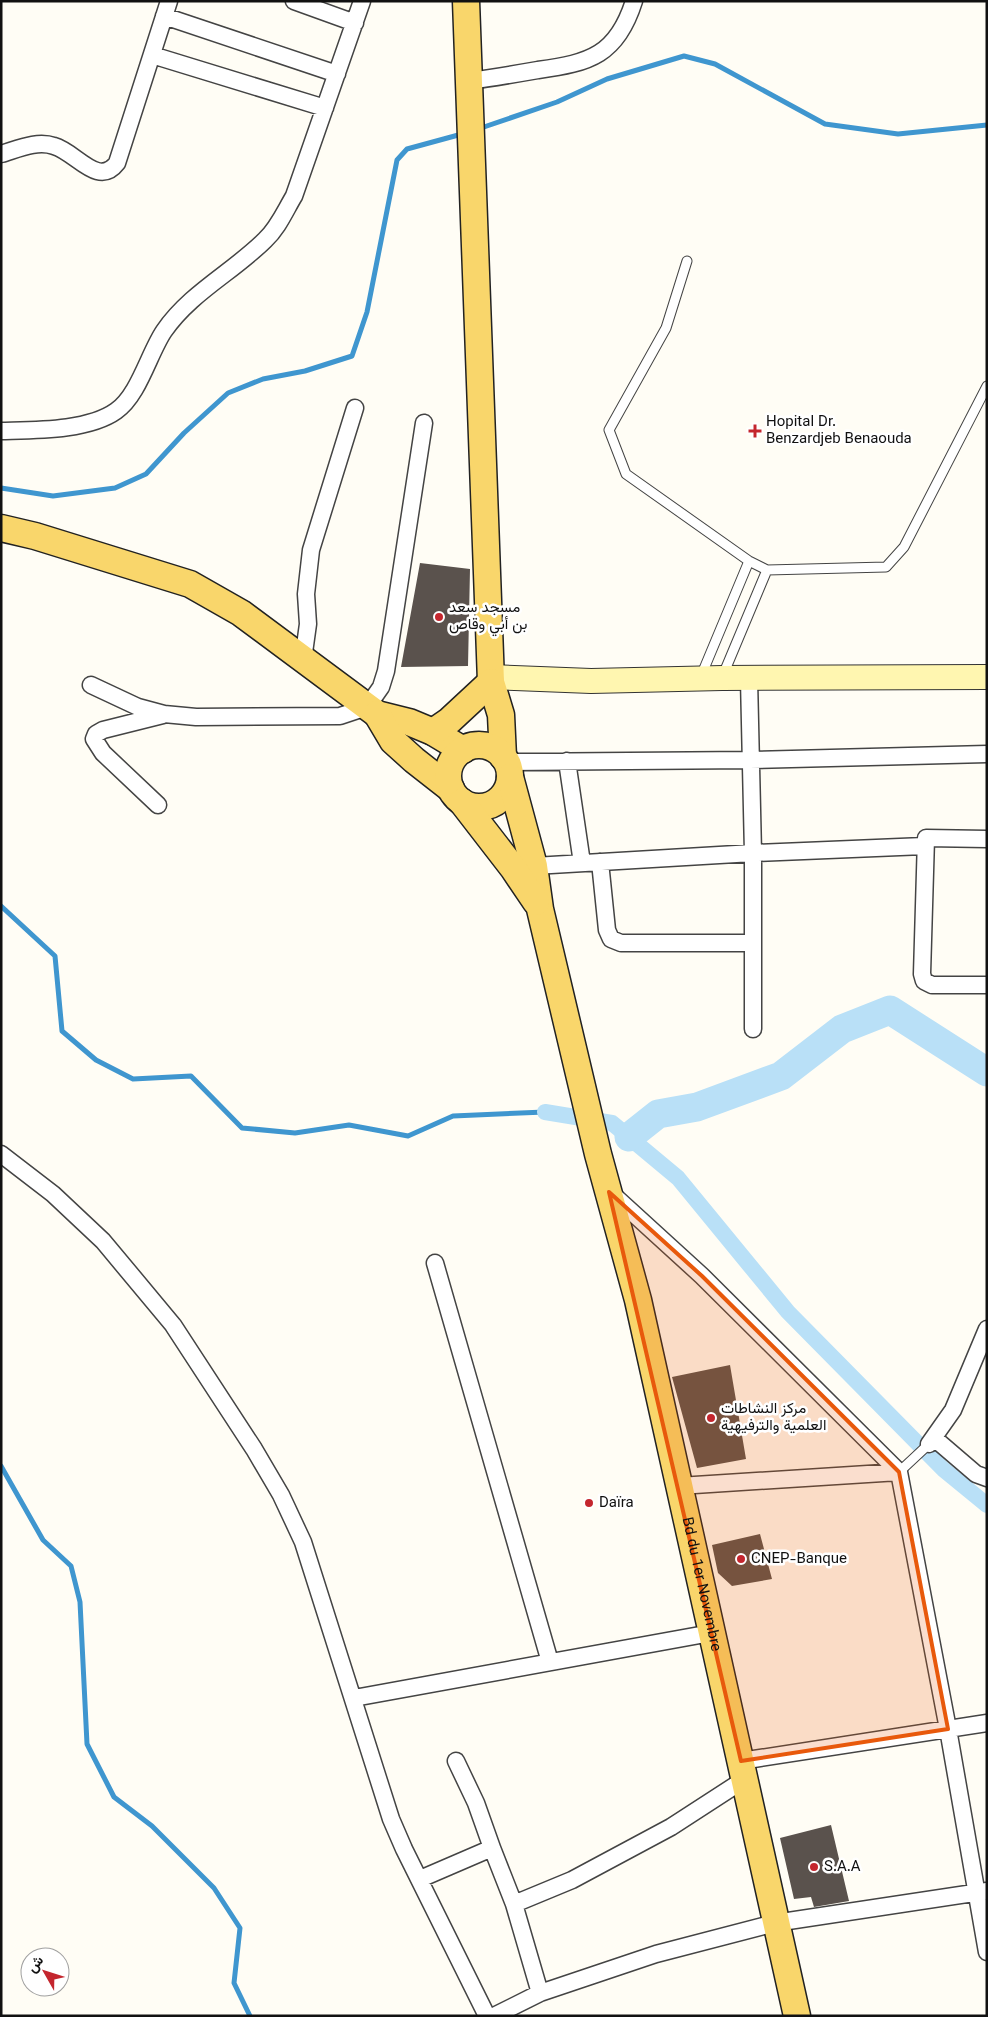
<svg xmlns="http://www.w3.org/2000/svg" width="988" height="2017" font-family="Georgia,Vazirmatn,serif">
<style>
.lines{fill:none;stroke-linecap:round;stroke-linejoin:round}
.stream{stroke:#3f96cf;stroke-width:5}
.canal{stroke:#b9e0f7;stroke-width:16}
.river{stroke:#b9e0f7;stroke-width:29}
.building{fill:#5a524d}
.lane-casing{stroke:#444;stroke-width:11}
.street-casing{stroke:#444;stroke-width:19}
.secondary-casing{stroke:#333;stroke-width:26}
.primary-casing{stroke:#222;stroke-width:29}
.lane{stroke:#fff;stroke-width:9}
.street{stroke:#fff;stroke-width:16}
.secondary{stroke:#fff6b0;stroke-width:24}
.primary{stroke:#f9d66b;stroke-width:26}
.marked{fill:#e8590c;fill-opacity:0.2;stroke:#e8590c;stroke-width:4;stroke-linejoin:round}
.poi-dot{fill:#c4262e;stroke:#fff;stroke-width:2}
.labels{text-anchor:middle;dominant-baseline:central;stroke-width:5;stroke-linejoin:round;paint-order:stroke}
.poi-label{font-size:15px;fill:#111;stroke:#fff;text-anchor:start}
.street-label{font-size:15px;fill:#111;stroke:#fff}
</style>
<rect width="100%" height="100%" fill="#fffdf5"/>
<g class="lines">
<path class="stream" d="M478 129 557 102 607 79 684 56 715 64 825 124 898 134 987 125
M1 488 53 496 115 488 146 474 184 433 228 393 263 379 305 371 352 356 367 312 397 160 407 149 462 134
M1 906 55 956 62 1031 96 1060 133 1079 191 1076 242 1128 295 1133 349 1125 408 1136 453 1116 545 1112
M1 1466 43 1540 71 1566 80 1602 87 1744 114 1797 152 1826 214 1888 240 1928 234 1983 250 2016"/>
<path class="canal" d="M545 1112 612 1123 678 1178 788 1312 943 1469 987 1505"/>
<path class="river" d="M629 1137 658 1114 697 1107 781 1076 842 1029 890 1010 987 1072"/>
</g>
<path class="building" d="M420 563 470 569 468 666 401 667Z
M730 1365 746 1459 697 1468 672 1377Z
M760 1534 772 1579 732 1586 718 1573 712 1545Z
M831 1825 849 1901 814 1907 811 1897 794 1899 780 1838Z"/>
<g class="lines">
<g class="lane-casing">
<path id="lane" d="M687 261 666 328 609 430 626 474 749 561 767 570 886 567 904 547 987 386
M723 675 767 570
M701 676 749 561
M899 1472 929 1444"/>
</g>
<g class="street-casing">
<path id="street" d="M294 1 355 23
M164 16 337 74
M152 55 325 108
M469 81C492 78 515 74 538 70 590 63 617 55 634 1
M1 154C18 149 37 140 54 146 76 152 98 188 117 163L169 1
M1 431C34 430 88 431 116 411 139 395 149 353 164 331 190 293 233 272 265 240 278 228 285 211 294 196L362 1
M303 660 308 624 306 594 311 550 355 408
M749 679 753 853V1029
M91 685 138 707 164 714 196 717 340 716 367 707 381 687 386 671 424 423
M567 761 582 863
M506 762 750 760 987 754
M158 805 103 753 94 739 96 734 103 730 163 715
M987 839 926 838 922 974 924 981 932 985H987
M600 862 607 930 611 939 621 943H752
M534 866 753 853 924 846
M1 1154 53 1194 103 1241 173 1325 254 1449 281 1495 303 1542 391 1819 404 1849 487 2016
M611 1193 702 1276 899 1472 948 1729 987 1952
M435 1263 550 1662
M934 1438 976 1474 987 1478
M929 1444 953 1410 987 1329
M679 1486 899 1472
M354 1698 711 1633
M456 1761 476 1803 492 1848
M741 1761 987 1723
M420 1879 492 1848 514 1904 540 1993
M514 1904 572 1880 671 1827 745 1779
M494 2016 540 1993 656 1954 775 1923 987 1891"/>
</g>
<g class="secondary-casing">
<path id="secondary" d="M491 677 591 681 722 678 987 677"/>
</g>
<g class="primary-casing">
<g id="primary">
<path d="M466 1 491 682 501 715 503 757"/>
<path d="M1 528 35 536 190 584 241 613 377 714 409 722 433 732 463 750"/>
<path d="M377 714 393 741 414 760 451 789"/>
<path d="M433 732 449 721 491 682"/>
<circle cx="479" cy="776" r="31"/>
<path id="s1" d="M510 777 534 866 540 909 598 1154 638 1300 797 2016"/>
<path d="M462 802 513 868 536 902"/>
</g>
</g>
<use href="#lane" class="lane"/>
<use href="#street" class="street"/>
<use href="#secondary" class="secondary"/>
<use href="#primary" class="primary"/>
</g>
<path class="marked" d="M609 1192 702 1276 899 1472 948 1729 741 1761Z"/>
<g class="poi-dot">
<path d="M752.5 423.5h5v5h5v5h-5v5h-5v-5h-5v-5h5z"/>
<circle cx="439" cy="617" r="5"/>
<circle cx="711" cy="1418" r="5"/>
<circle cx="589" cy="1503" r="5"/>
<circle cx="741" cy="1559" r="5"/>
<circle cx="814" cy="1867" r="5"/>
</g>
<g class="labels">
<g class="poi-label">
<text x="766" y="422">Hopital Dr.<tspan x="766" dy="17">Benzardjeb Benaouda</tspan></text>
<text x="449" y="608">مسجد سعد<tspan x="449" dy="17">بن أبي وقاص</tspan></text>
<text x="721" y="1409">مركز النشاطات<tspan x="721" dy="17">العلمية والترفيهية</tspan></text>
<text x="599" y="1503">Daïra</text>
<text x="751" y="1559">CNEP-Banque</text>
<text x="824" y="1867">S.A.A</text>
</g>
<g class="street-label">
<text stroke="none"><textPath href="#s1" startOffset="830">Bd du 1er Novembre</textPath></text>
</g>
</g>
<rect width="988" height="2017" fill="none" stroke="#111111" stroke-width="5"/>
<g transform="translate(45 1972) rotate(309)"><circle r="24" fill="#ffffff" stroke="#a0a0a0"/>
<path d="M0-4L9 19L0 12L-9 19Z" fill="#c4262e"/>
<text y="-8" font-size="14" font-weight="bold" text-anchor="middle" fill="#111111">ش</text>
</g>
</svg>
